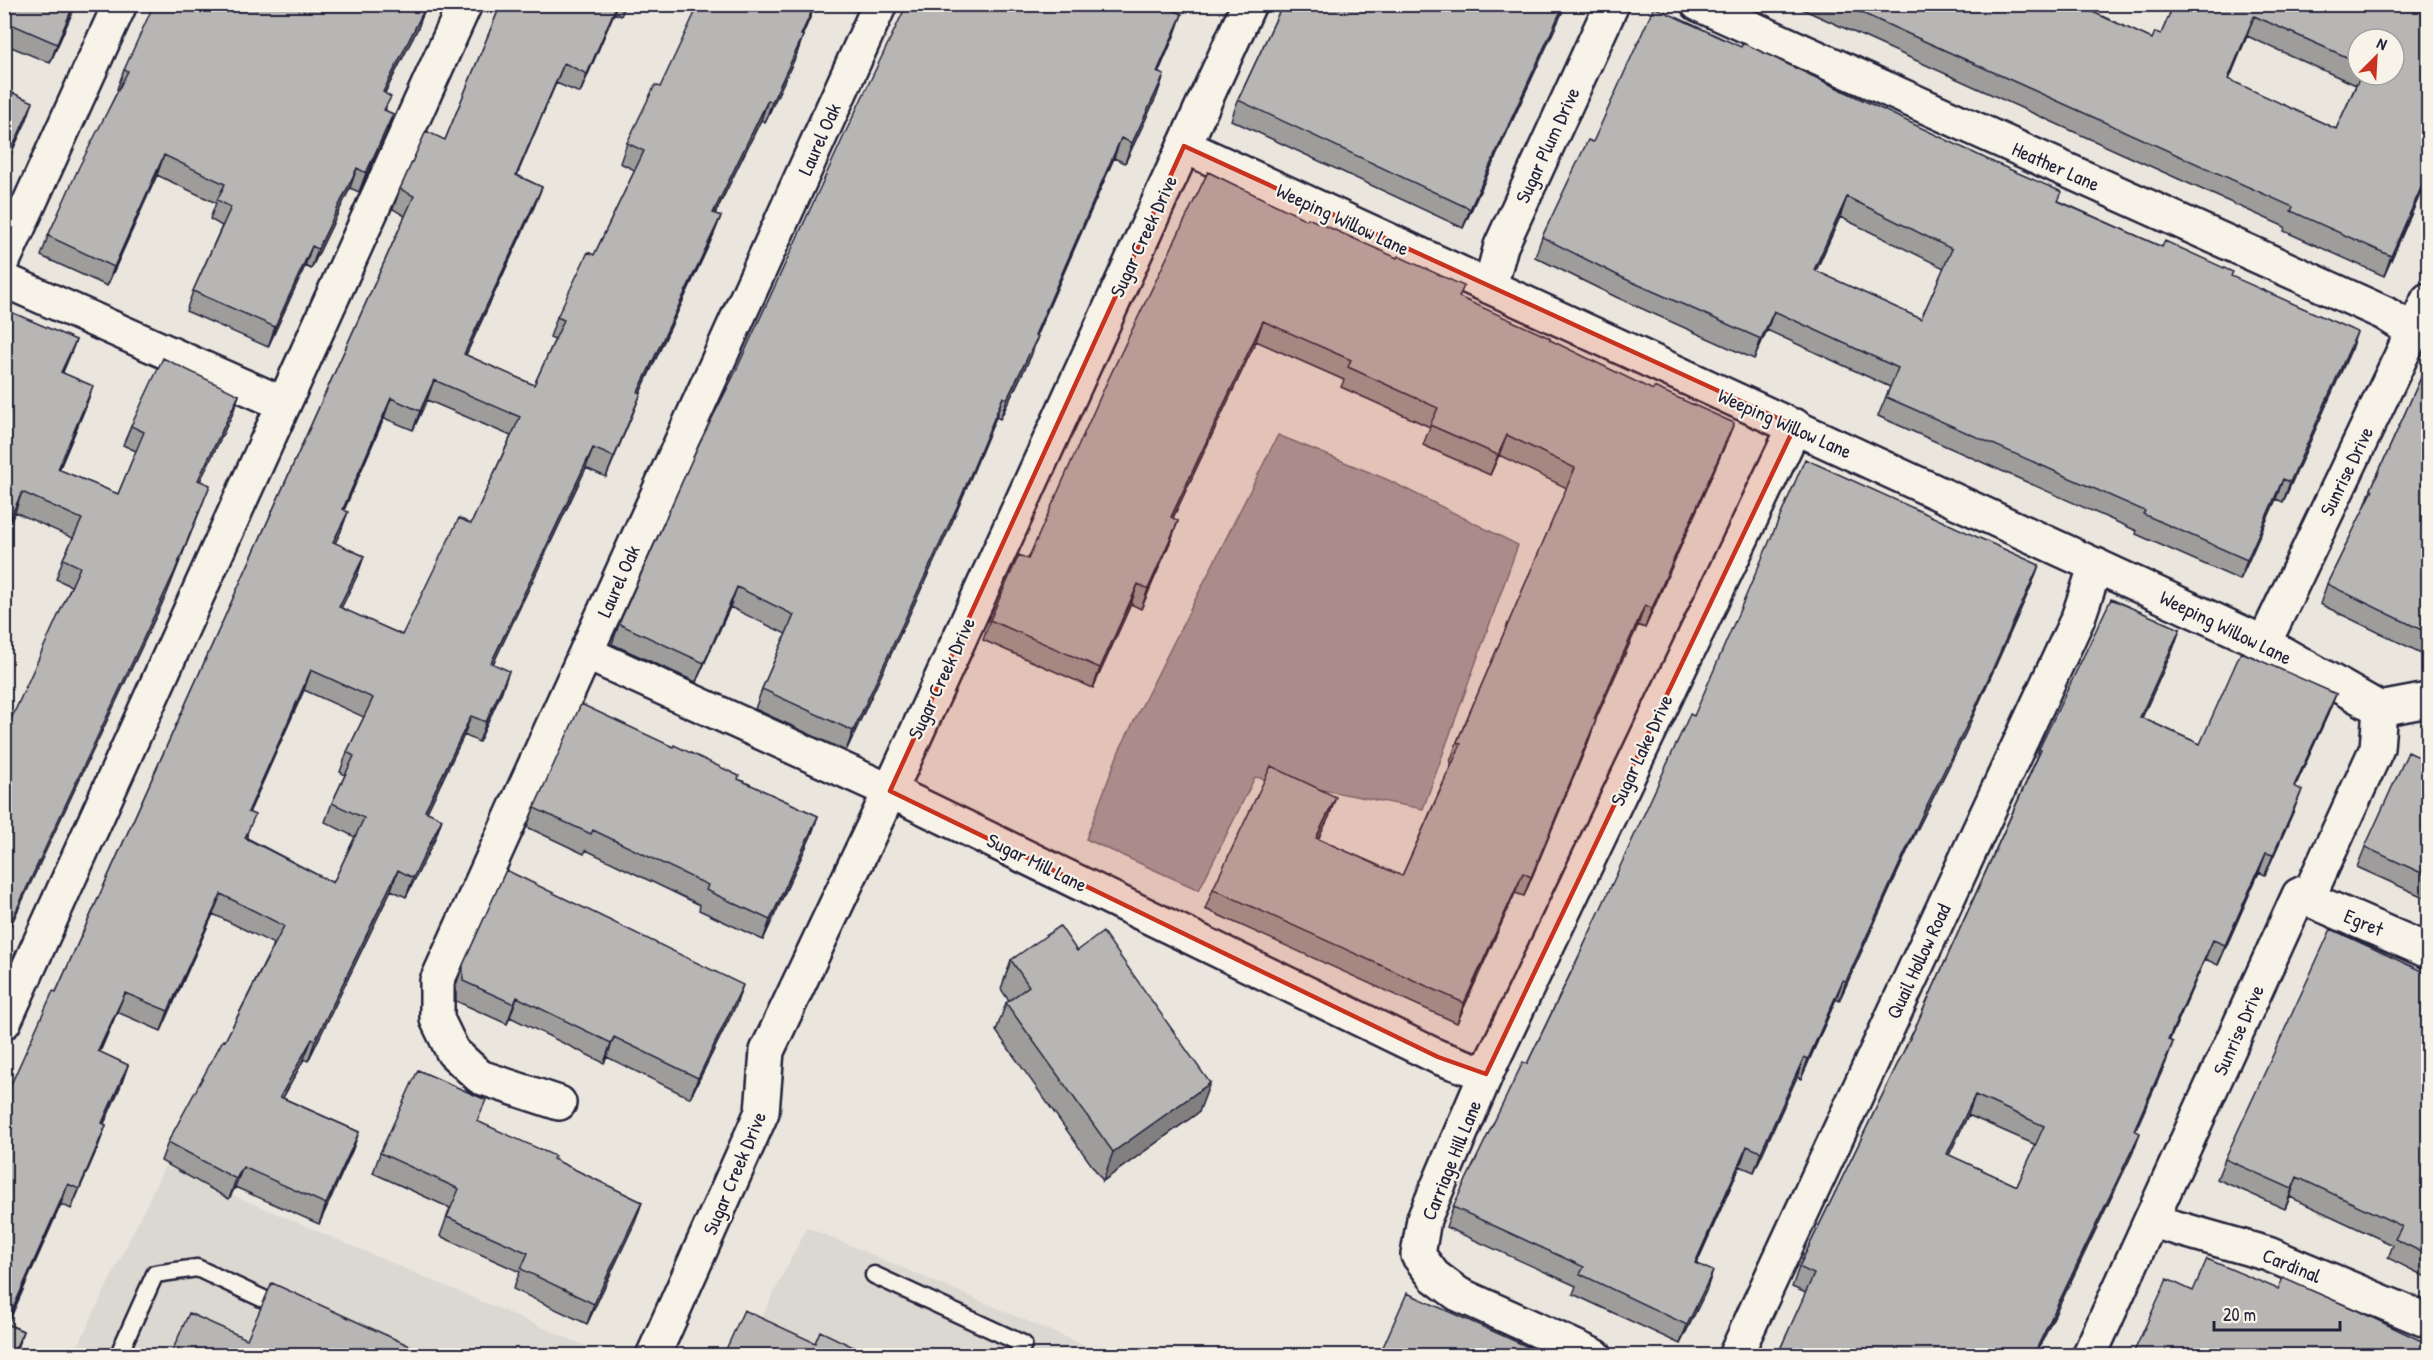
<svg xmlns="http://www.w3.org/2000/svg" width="2433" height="1360" font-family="'Patrick Hand',sans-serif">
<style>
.built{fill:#dbd8d2}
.water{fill:#a6a3a6;stroke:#716f7b;stroke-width:1.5}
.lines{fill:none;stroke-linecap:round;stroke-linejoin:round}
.service-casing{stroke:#22223b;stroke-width:21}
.minor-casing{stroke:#22223b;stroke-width:38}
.service{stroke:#f7f3e8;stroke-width:16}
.minor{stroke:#f7f3e8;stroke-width:33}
.wall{fill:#9e9d9c;stroke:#22223b;stroke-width:1.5;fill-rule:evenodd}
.shaded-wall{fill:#817f7f;stroke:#22223b;stroke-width:1.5}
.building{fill:#b8b6b5;stroke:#22223b;stroke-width:1.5;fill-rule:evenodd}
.marked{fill:#c8321e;fill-opacity:0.2;stroke:#c8321e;stroke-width:4.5;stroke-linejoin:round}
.labels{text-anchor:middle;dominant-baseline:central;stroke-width:4.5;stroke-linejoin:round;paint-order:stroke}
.street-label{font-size:20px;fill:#22223b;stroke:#f7f3e8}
</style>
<rect width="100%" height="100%" fill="#eae6de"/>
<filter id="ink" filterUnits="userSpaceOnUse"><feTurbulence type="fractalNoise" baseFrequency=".0167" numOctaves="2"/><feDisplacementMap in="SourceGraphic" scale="12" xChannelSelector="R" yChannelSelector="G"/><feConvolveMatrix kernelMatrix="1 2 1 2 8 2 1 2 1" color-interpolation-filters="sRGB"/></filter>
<g filter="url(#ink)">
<path class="built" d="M165 1166 607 1355 73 1356Z
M807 1227 1107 1355 742 1356Z"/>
<path class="water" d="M1278 435 1386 479 1518 545 1423 809 1255 777 1199 890 1086 839 1119 751Z"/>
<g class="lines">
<g class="service-casing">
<path id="service" d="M874 1275 1023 1344 1018 1356
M118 1356 155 1274 197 1268 285 1309"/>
</g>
<g class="minor-casing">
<path id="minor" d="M1698 4 2384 313 2413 331
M1184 146 2264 643 2380 709
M4 259 120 4
M4 280 284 404
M1490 287 1501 246 1612 4
M2264 643 2428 300
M586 653 890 791 1438 1057 1486 1074
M2380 709 2428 700
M2299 895 2428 951
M4 1022 465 4
M559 1103 480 1077 453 1052 437 1019V981L880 4
M2152 1221 2268 1254 2428 1321
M653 1356 762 1112 767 1051 890 791 1249 4
M1595 1356 1458 1294 1434 1276 1418 1255 1424 1219 1486 1074 1795 426
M1735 1356 2078 618 2096 565
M2089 1356 2299 895 2312 889 2377 748 2380 709"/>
</g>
<use href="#service" class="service"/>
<use href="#minor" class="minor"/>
</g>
<path class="wall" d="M76 4 50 63 4 44V13Z
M501 4H626L621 16 614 13 580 93 556 83 517 175 542 187 534 207 466 355 534 385 555 339 550 337 557 317 594 255 635 170 620 163 627 143 660 87 803 36 796 56 765 122 761 120 715 214 721 216 713 236 640 393H641L633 413 606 477 586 468 493 664 502 691 479 742 464 735 427 812 442 819 435 839 406 897 391 890 308 1061 304 1059 283 1098 359 1132 352 1151 319 1224 235 1187 229 1199 161 1161 168 1142 225 1041 274 944 213 914 161 1031 117 1012 100 1052 128 1065 121 1085 104 1124 106 1125 99 1144 71 1209 61 1204 8 1324 23 1331 14 1356H4V1100L56 992 405 216 393 209 400 189 445 140ZM427 400 511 436 471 524 402 635 341 608 357 576 364 556 335 543 341 531 344 510 384 418 413 430ZM304 690 364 717 347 752 340 772 345 775 332 803 325 822 355 837 333 883 247 838 249 812Z
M1283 4H1566L1463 228 1231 120 1238 100Z
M1791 4H2075L2152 39 2161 34 2174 4H2428V183L2424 193 2421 192 2384 276 2284 231 2285 227ZM2247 36 2356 85 2336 129 2229 80ZM2358 39 2394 75H2358Z
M424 8H425L418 28 385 93 386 111 393 114 386 134 359 192 350 188 311 269 305 266 268 347 186 311 193 291 222 226 210 219 216 203 157 175 107 286 41 256 48 236 118 90 117 89 124 70Z
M1182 14 1158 73 1157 95 1125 163 1114 158 1036 335 1031 356 1000 419 996 417 950 527 846 751 755 709 762 689 786 634 730 607 696 682 612 644 619 624 733 377Z
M1593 142 2059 201 2162 247 2231 276 2350 352 2283 502 2276 499 2240 580 2136 534 2137 531 1878 416 1890 387 1767 330 1754 359 1616 297 1535 257 1542 237ZM1840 217 1944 268 1921 319 1816 271Z
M1208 172 1460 298 1550 340 1726 443 1645 628 1638 625 1595 720 1589 740 1524 896 1515 893 1457 1023 1205 909 1213 889 1329 817 1318 839 1402 876 1452 763 1450 762 1457 742 1567 488 1499 455 1490 475 1423 445 1430 427 1341 387 1344 380 1256 341 1173 518 1178 521 1171 540 1141 609 1131 604 1093 688 983 640 990 620 1028 559Z
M4 328 76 340 63 372 86 406 59 470 118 494 136 451 123 445 131 426 239 395 232 415 200 481 202 505 167 593 19 907 71 586 56 579 63 559 73 538 15 512 4 535Z
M2428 362V637L2421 653 2320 604 2327 584 2364 509 2371 489Z
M2039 565 2032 584 1965 734 1915 834 1839 1001 1836 999 1801 1079 1797 1077 1754 1172 1740 1166 1697 1263 1706 1291 1680 1344 1573 1294 1576 1286 1446 1227 1453 1207 1527 1064 1694 716Z
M2180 629 2173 649 2142 718 2200 744 2336 694 2328 714 2295 787 2294 810 2265 875 2259 872 2218 965 2205 959 2169 1041 2166 1062 2135 1130 2133 1152 2035 1356H1777L1806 1293 1792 1287 1799 1267 1915 1028 2032 769 2039 749ZM1968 1115 2036 1145 2017 1186 1949 1155Z
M2428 761V899L2357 867 2365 847Z
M738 779 818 816 811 836 763 940 699 910 700 905 586 850 584 854 527 827 534 808Z
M1077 951 1199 1112 1103 1181 996 1031 1006 1003 1009 1001 1001 989 1011 960Z
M463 965 736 1005 690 1098 607 1057 604 1063 510 1017 507 1024 456 1001V985Z
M2428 974V1278L2388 1258 2393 1245 2290 1197 2285 1209 2217 1179 2225 1159Z
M478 1122 553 1159 642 1202 635 1222 587 1324 513 1289 520 1272 440 1236 450 1208 373 1173 380 1153Z"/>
<path class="shaded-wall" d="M74 4H76L50 63 57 44Z
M617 4 614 13 580 93 587 74Z
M815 4H816L794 55 801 35Z
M1564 4H1566L1463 228 1470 209Z
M425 8 418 28 375 112 383 92Z
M1182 14 1175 34 1150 92 1157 72Z
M2254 16 2247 36 2220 99 2228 79Z
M803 36 796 56 765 122 772 102Z
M564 63 556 83 508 194 516 175Z
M1164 75 1157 95 1125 163 1132 143Z
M768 100 761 120 706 232 713 213Z
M33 102 26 122 4 169 6 162Z
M393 114 386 134 359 192 366 173Z
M1121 138 1114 158 1028 355 1035 335Z
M164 155 157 175 107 286 114 267Z
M357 168 350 188 311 269 318 249Z
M2428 172 2421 192 2384 276 2391 256Z
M542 187 534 207 457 374 464 354Z
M1847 197 1840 217 1807 290 1814 270Z
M721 216 713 236 631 412 638 392Z
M312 246 305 266 268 347 275 327Z
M1774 311 1767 330 1754 359 1761 339Z
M1263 321 1256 341 1164 537 1171 517Z
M2357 332 2350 352 2283 502 2290 482Z
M1038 336 1031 356 1000 419 1007 399Z
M76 340 68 360 54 392 61 372Z
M434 380 427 400 413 430 420 411Z
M93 386 86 406 51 489 58 469Z
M641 393 633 413 606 477 614 457Z
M239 395 232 415 191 500 198 480Z
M1003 397 996 417 950 527 846 751 853 731Z
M391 398 384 418 336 529 343 509Z
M1734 423 1726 443 1645 628 1652 608Z
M1507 435 1499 455 1490 475 1498 455Z
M593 448 586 468 484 683 491 663Z
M2283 479 2276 499 2240 580 2247 560Z
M210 485 167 593 4 940V937Z
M22 492 15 512 4 535V531Z
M348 512 341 531 326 562 333 542Z
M1178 521 1171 540 1141 609 1148 589Z
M364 556 357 576 332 627 339 607Z
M2039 565 2032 584 1965 734 1915 834 1839 1001 1846 981 1922 815Z
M1138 584 1131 604 1093 688 1100 668Z
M737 587 730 607 696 682 704 663Z
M1645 605 1638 625 1587 739 1594 719Z
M2180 629 2173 649 2133 737 2140 717Z
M2428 632V637L2421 653Z
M311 670 304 690 241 831 248 812Z
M509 671 502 691 479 742 486 722Z
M2336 694 2328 714 2286 806 2294 786Z
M471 716 464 735 418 831 425 811Z
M1596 720 1589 740 1524 896 1531 877Z
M2302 790 2294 810 2265 875 2273 855Z
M1336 797 1329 817 1309 858 1316 838Z
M818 816 811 836 763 940 770 920Z
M442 819 435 839 406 897 413 878Z
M2266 853 2259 872 2218 965 2225 945Z
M398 870 391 890 308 1061 315 1041Z
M1523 873 1515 893 1457 1023 1464 1003Z
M221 894 213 914 161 1031 168 1011Z
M2213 940 2205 959 2161 1060 2168 1040Z
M1843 980 1836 999 1801 1079 1808 1059Z
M743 985 736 1005 690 1098 698 1078Z
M125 993 117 1012 91 1071 98 1051Z
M517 997 510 1017 507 1024 514 1004Z
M614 1037 607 1057 604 1063 611 1043Z
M312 1039 304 1059 273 1116 280 1097Z
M2173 1042 2166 1062 2127 1150 2134 1130Z
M1804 1057 1797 1077 1754 1172 1761 1152Z
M128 1065 121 1085 95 1143 102 1123Z
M1210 1083 1199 1112 1103 1181 1113 1152Z
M1975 1095 1968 1115 1940 1174 1947 1154Z
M106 1125 99 1144 71 1209 79 1189Z
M359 1132 352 1151 319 1224 326 1204Z
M2140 1133 2133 1152 2035 1356H2033Z
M1747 1146 1740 1166 1688 1282 1695 1263Z
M243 1167 235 1187 229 1199 236 1179Z
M2297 1177 2290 1197 2285 1209 2292 1189Z
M68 1184 61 1204 4 1331V1329Z
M642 1202 635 1222 587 1324 594 1304Z
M1713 1271 1706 1291 1680 1344 1687 1325Z
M23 1331 14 1356H12Z"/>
<path class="building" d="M8 4H74L57 44 4 21V13Z
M154 4H423L422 7 425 8 383 92 391 97 384 110 393 114 366 173 357 168 318 249 312 246 275 327 193 291 231 207 217 200 225 184 164 155 114 267 48 236 79 167 128 71 124 70Z
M501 4H617L587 74 564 63 516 175 542 187 464 354 534 385 564 320 557 317 588 252 594 255 644 151 627 143 655 85 660 87 699 4H815L801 35 803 36 772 102 768 100 713 213 721 216 638 392 641 393 614 457 593 448 491 663 509 671 486 722 471 716 425 811 442 819 413 878 398 870 315 1041 312 1039 280 1097 359 1132 326 1204 243 1167 236 1179 168 1142 223 1040 225 1041 284 926 221 894 168 1011 125 993 98 1051 128 1065 102 1123 106 1125 79 1189 68 1184 6 1324 23 1331 12 1356H4V1100L53 991 56 992 414 196 400 189 426 131 445 140ZM434 380 520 417 471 524 459 518 402 635 339 607 364 556 333 542 348 512 343 509 391 398 420 411ZM311 670 373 698 347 752 354 756 332 803 364 818 333 883 245 838 255 815 248 812Z
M907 4H1161L1182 14 1157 72 1164 75 1132 143 1121 138 1035 335 1038 336 1007 399 1003 397 957 507 853 731 762 689 794 615 737 587 704 663 619 624 699 444 733 377 848 127Z
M1283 4H1564L1470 209 1238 100Z
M1842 4H2075L2152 39 2155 32 2161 34 2174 4H2428V172L2391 256 2291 211 2293 207ZM2254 16 2358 62V39H2394V75H2361L2336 129 2228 79Z
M1654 7 1741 47 1743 43 1995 163 2062 192 2058 201 2162 247 2165 241 2233 272 2231 276 2357 332 2290 482 2283 479 2247 560 2143 514 2145 511 1886 397 1898 368 1774 311 1761 339 1623 278 1542 237 1588 140 1593 142ZM1847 197 1952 249 1921 319 1814 270Z
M4 89 33 102 6 162H4Z
M1208 172 1307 220 1308 218 1397 258 1398 256 1464 286 1459 297 1550 338V340L1653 390 1654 387 1734 423 1652 608 1645 605 1594 719 1596 720 1531 877 1523 873 1464 1003 1213 889 1271 766 1336 797 1316 838 1402 876 1461 744 1457 742 1575 468 1507 435 1498 455 1430 425 1438 408 1348 367 1351 360 1263 321 1171 517 1178 521 1148 589 1138 584 1100 668 990 620 1019 555 1028 559 1106 384Z
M11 312 76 340 61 372 93 386 58 469 118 494 144 432 131 426 163 358 239 395 198 480 210 485 174 573 27 887 4 937V735L80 567 63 559 82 519 22 492 4 531V328Z
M2428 362V633L2327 584 2373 490 2371 489Z
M1805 459 2039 565 1972 715 1922 815 1846 981 1843 980 1808 1059 1804 1057 1761 1152 1747 1146 1695 1263 1713 1271 1687 1325 1580 1274 1584 1267 1453 1207 1523 1062 1527 1064 1579 956 1690 714 1694 716Z
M2111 599 2180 629 2140 717 2200 744 2241 652 2336 694 2294 786 2302 790 2273 855 2266 853 2225 945 2213 940 2168 1040 2173 1042 2134 1130 2140 1133 2033 1356H1777L1814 1274 1799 1267 1915 1028 2041 750 2039 749ZM1975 1095 2044 1126 2017 1186 1947 1154Z
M581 704 673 747 674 745 739 776 738 779 818 816 770 920 706 890 708 885 593 830 591 834 534 808Z
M2408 752 2428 761V876L2365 847Z
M506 870 743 985 698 1078 614 1037 611 1043 517 997 514 1004 463 981V965Z
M1060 926 1077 951 1103 932 1210 1083 1113 1152 1006 1003 1029 986 1011 960Z
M2331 929 2428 974V1255L2395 1239 2402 1226 2297 1177 2292 1189 2225 1159Z
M418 1070 486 1100 477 1121 555 1156 553 1159 642 1202 594 1304 521 1269 528 1253 447 1217 459 1189 380 1153Z
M2207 1259 2278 1289 2283 1278 2356 1310 2428 1344V1356H2132L2167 1279 2193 1291Z
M272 1283 432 1356H170L189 1313 247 1339Z
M1407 1293 1548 1356H1379Z
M744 1310 815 1343 820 1331 872 1356H723Z
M887 1347 905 1356H883Z"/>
</g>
<path class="marked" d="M1184 146 1795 426 1486 1074 1438 1057 890 791Z"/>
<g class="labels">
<g class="street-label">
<text transform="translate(819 139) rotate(-66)">Laurel Oak</text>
<text transform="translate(1547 145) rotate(-65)">Sugar Plum Drive</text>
<text transform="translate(2056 166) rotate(24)">Heather Lane</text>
<text transform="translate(1343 219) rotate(25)">Weeping Willow Lane</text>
<text transform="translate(1143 236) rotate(-65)">Sugar Creek Drive</text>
<text transform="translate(1785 423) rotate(24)">Weeping Willow Lane</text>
<text transform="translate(2346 471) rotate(-64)">Sunrise Drive</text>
<text transform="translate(618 581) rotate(-66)">Laurel Oak</text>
<text transform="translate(2226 627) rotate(26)">Weeping Willow Lane</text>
<text transform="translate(941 678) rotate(-65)">Sugar Creek Drive</text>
<text transform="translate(1641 750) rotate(-65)">Sugar Lake Drive</text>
<text transform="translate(1037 862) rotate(26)">Sugar Mill Lane</text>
<text transform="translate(2364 922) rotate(23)">Egret</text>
<text transform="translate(1918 961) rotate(-65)">Quail Hollow Road</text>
<text transform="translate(2238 1030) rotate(-66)">Sunrise Drive</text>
<text transform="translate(1451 1160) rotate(-68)">Carriage Hill Lane</text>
<text transform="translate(734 1173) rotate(-67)">Sugar Creek Drive</text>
<text transform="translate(2292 1265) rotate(22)">Cardinal</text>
</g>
</g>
<rect width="2433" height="1360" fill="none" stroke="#f7f3e8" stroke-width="24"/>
<rect x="12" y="12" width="2409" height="1336" fill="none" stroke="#22223b" stroke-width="2" filter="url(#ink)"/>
<g transform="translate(2376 57) rotate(24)"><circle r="28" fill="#f7f3e8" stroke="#a29fa3" stroke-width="1.5"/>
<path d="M0-4.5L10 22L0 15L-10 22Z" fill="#c8321e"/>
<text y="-9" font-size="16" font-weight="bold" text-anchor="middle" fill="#22223b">N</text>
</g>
<path d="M2214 1321v9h126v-9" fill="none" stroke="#22223b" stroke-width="3"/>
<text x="2223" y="1321" font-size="18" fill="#22223b" stroke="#f7f3e8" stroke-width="4.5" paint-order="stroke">20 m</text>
</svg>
